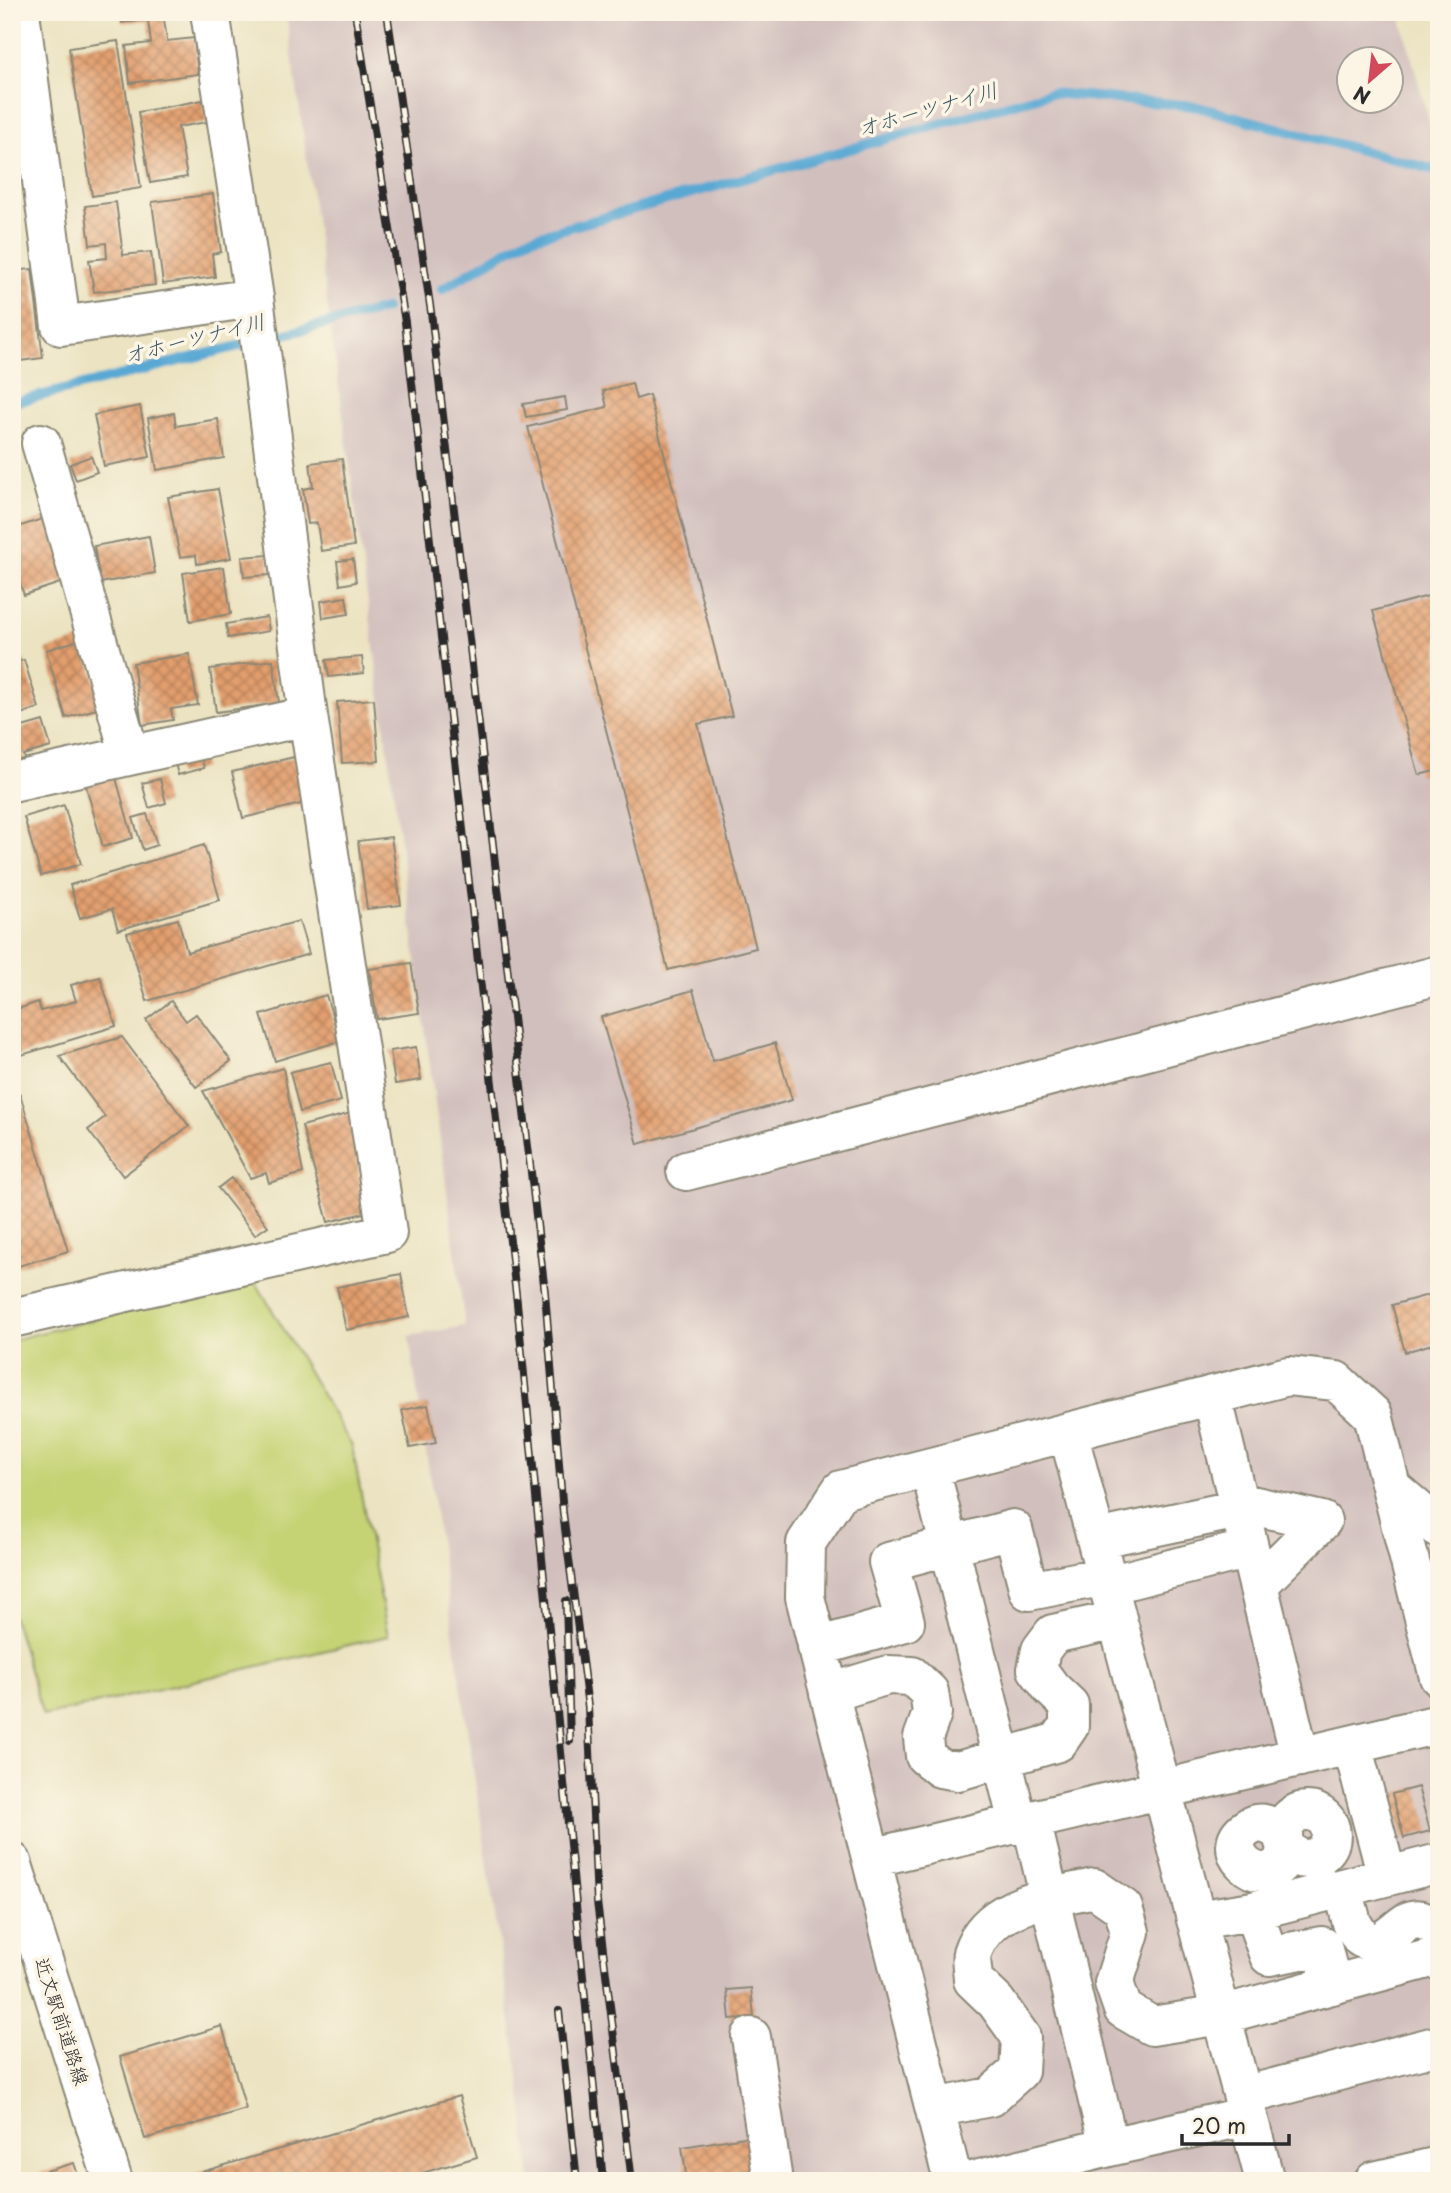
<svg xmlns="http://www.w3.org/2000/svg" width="1451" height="2193" font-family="'Playpen Sans','Klee One',sans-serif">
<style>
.industrial{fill:#d1bfbd;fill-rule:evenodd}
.park{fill:#c5d375;stroke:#787f50;stroke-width:2}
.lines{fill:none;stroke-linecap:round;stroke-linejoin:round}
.stream{stroke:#59a8d3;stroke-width:10}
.building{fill:url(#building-cross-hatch)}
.minor-casing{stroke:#8b8776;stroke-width:42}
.minor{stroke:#fff;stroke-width:38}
.rail-casing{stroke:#2b2b2b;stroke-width:8}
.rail{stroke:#fcf5e5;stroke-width:5;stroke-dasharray:16;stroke-linecap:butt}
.labels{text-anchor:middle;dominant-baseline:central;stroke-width:7;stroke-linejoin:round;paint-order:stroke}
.street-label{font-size:19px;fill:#2b2b2b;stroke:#fcf5e5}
.water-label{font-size:21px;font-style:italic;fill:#3b5766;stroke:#fcf5e5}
</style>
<defs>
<pattern id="building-cross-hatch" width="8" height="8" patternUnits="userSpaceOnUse" patternTransform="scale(1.75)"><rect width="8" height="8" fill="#e29e6d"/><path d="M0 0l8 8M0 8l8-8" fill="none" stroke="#b7815a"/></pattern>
</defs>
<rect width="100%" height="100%" fill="#fcf5e5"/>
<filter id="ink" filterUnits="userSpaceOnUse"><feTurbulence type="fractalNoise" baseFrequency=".0143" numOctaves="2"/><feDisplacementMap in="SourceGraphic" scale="14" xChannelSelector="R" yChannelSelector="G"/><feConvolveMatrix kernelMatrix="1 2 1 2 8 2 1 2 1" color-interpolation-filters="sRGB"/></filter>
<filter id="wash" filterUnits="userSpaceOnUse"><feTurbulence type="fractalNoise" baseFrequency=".00686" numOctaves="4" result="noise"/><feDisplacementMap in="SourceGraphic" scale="28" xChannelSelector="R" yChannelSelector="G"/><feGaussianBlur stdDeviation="1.57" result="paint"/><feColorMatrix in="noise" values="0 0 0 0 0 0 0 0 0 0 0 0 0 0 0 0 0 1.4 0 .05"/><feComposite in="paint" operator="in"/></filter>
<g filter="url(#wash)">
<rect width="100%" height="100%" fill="#ebe3c1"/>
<path class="industrial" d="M286 12H1399L1439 157V2181H531L521 2091 409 1336 465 1326 341 401ZM1350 60H1392V102H1350Z"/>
<path class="park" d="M254 1279 352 1446 388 1636 43 1716 12 1613V1340Z"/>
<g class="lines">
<path class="stream" d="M442 289 527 239 1051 93 1194 106 1439 171
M12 403 385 309"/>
</g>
<g id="blocks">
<path class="building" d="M121 12H163L167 41 194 38 198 74 130 83 126 46 151 43 148 20 122 23Z
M118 41 141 188 92 196 69 48Z
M203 100 207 122 178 127 187 177 150 183 138 112Z
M213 194 221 252 212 254 215 277 163 284 152 202Z
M116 202 123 255 151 252 155 285 94 292 89 260 107 258 106 243 90 245 85 206Z
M32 269 43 358 12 362V271Z
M632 383 636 399 649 395 732 716 698 724 756 948 668 970 528 427 607 407 603 391Z
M565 397 567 410 526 417 523 404Z
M140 406 150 457 104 466 94 415Z
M174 413 176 426 218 419 224 458 157 470 148 418Z
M91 456 97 472 76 480 70 464Z
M342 459 354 546 321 551 317 523 308 524 303 489 313 487 310 463Z
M218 489 231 558 197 564 196 555 180 557 168 497Z
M48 517 69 580 24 595 12 560V529Z
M149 536 155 573 100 583 94 546Z
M269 555 270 575 244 577 242 557Z
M353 559 356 582 340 585 337 561Z
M224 567 231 614 190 621 183 573Z
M1439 593V770L1419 775 1373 611Z
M346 597 349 614 323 618 321 601Z
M267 617 269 631 228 638 226 624Z
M83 639 103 707 66 718 46 650Z
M189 654 198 705 171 709 173 720 142 725 133 663Z
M362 657 364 673 329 677 326 660Z
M24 660 39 708 12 717V663Z
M273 660 279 703 216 712 210 669Z
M374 699 379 761 342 763 337 702Z
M43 721 51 747 23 755 26 763 12 767V730Z
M201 756 204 768 178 775 175 763Z
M294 757 305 803 243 818 232 772Z
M114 771 133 838 103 847 84 779Z
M160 779 166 803 149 808 142 783Z
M64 805 81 864 41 876 24 817Z
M147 814 157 845 143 850 133 818Z
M391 837 401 905 367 909 358 841Z
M204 845 220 900 118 930 112 909 80 918 70 885Z
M178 919 187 952 299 921 309 954 147 1001 127 933Z
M411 963 419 1013 377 1019 369 969Z
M100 977 116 1026 12 1058V1011L38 1002 41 1011 76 1001 71 985Z
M693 990 713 1061 775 1043 792 1100 638 1144 601 1017Z
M326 995 340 1041 275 1061 261 1015Z
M171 1001 186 1021 196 1014 231 1061 196 1087 146 1020Z
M122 1037 189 1126 123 1176 88 1130 105 1117 59 1056Z
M416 1047 421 1080 395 1084 390 1051Z
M331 1062 341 1101 300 1112 290 1072Z
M283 1068 303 1173 269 1183 266 1173 250 1178 203 1091Z
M20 1094 68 1251 12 1268V1096Z
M351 1113 364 1213 328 1222 302 1126Z
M231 1178 268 1226 255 1235 218 1188Z
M401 1274 409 1317 346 1330 337 1287Z
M1439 1292V1342L1405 1352 1392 1305Z
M428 1405 436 1443 410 1448 402 1410Z
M1418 1787 1430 1831 1404 1838 1392 1794Z
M751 1988 754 2017 730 2019 727 1990Z
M222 2026 246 2109 145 2139 120 2057Z
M459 2096 477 2157 395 2181H171Z
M757 2135 764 2181H687L682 2147Z
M74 2163 80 2181H15V2180Z"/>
</g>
</g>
<g filter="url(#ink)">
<use href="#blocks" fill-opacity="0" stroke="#8b8776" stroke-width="2"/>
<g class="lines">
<g class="minor-casing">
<path id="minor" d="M20 12 61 326 254 298
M41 443 130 755
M12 782 308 716
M686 1171 1439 975
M12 1318 387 1233 308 716 254 298 210 12
M1212 1395 1300 1757
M1068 1432 1265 2181
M930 1468 1018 1823
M1391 1487 1439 1528
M1238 1502 1322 1521 1258 1585
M1096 1539 1239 1509
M1108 1585 1249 1549
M817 1647 905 1622 888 1562 1013 1529 1029 1591 1106 1576
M829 1693 888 1675 912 1676 929 1692 932 1713 923 1738 925 1756 940 1768 958 1771 1058 1742 1069 1726V1705L1051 1688 1037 1669 1041 1650 1053 1634 1117 1620
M1352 1745 1387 1876
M1283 1835a24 24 0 1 1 48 0a24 24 0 1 1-48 0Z
M1031 1820 1109 2147
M1282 1833C1271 1825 1260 1819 1247 1828 1216 1849 1258 1890 1281 1863 1284 1860 1285 1852 1287 1848
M871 1858 1439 1724
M12 1862 113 2181
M1343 1888 1352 1923 1361 1938 1374 1944C1403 1934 1406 1904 1439 1929
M1253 1911 1269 1956 1322 1946 1332 1985
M1196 1920 1253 1911 1439 1863
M751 2037 773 2181
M1243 2096 1439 2045
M935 2108 990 2097 1019 2071 1021 2037 996 2002 973 1980C973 1972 970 1960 972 1953 988 1903 1051 1898 1094 1888L1123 1908 1130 1932 1114 1983 1123 2009 1152 2026 1221 2015 1439 1956
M953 2181 805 1597 806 1543 841 1490 1288 1376 1336 1381 1373 1415 1439 1677
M972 2181 1109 2147 1248 2116
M1374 2181 1439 2166"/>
</g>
<use href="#minor" class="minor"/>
<g class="rail-casing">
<path id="rail" d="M355 12 405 322 517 1303 603 2181
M387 12 431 312 545 1293 563 1513 588 1707 597 1902 632 2181
M566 1601 570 1741
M559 2011 577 2181"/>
</g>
<use href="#rail" class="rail"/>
</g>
</g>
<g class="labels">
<g class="street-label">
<text transform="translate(63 2021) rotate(72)">近文駅前道路線</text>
</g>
<g class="water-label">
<text transform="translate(927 108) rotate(-16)">オホーツナイ川</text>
<text transform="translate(194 337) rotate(-14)">オホーツナイ川</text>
</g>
</g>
<rect width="1451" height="2193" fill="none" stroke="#fcf5e5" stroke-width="42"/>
<g transform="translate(1370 80) rotate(208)"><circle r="33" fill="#fcf5e5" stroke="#a8a49b" stroke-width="2"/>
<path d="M0-5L12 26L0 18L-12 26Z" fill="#d1495b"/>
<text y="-10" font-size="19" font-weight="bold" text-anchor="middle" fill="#2b2b2b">N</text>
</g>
<path d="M1182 2134v10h107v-10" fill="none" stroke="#2b2b2b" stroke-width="3.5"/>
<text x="1192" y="2134" font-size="21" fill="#2b2b2b" stroke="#fcf5e5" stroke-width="5" paint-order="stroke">20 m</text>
</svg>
